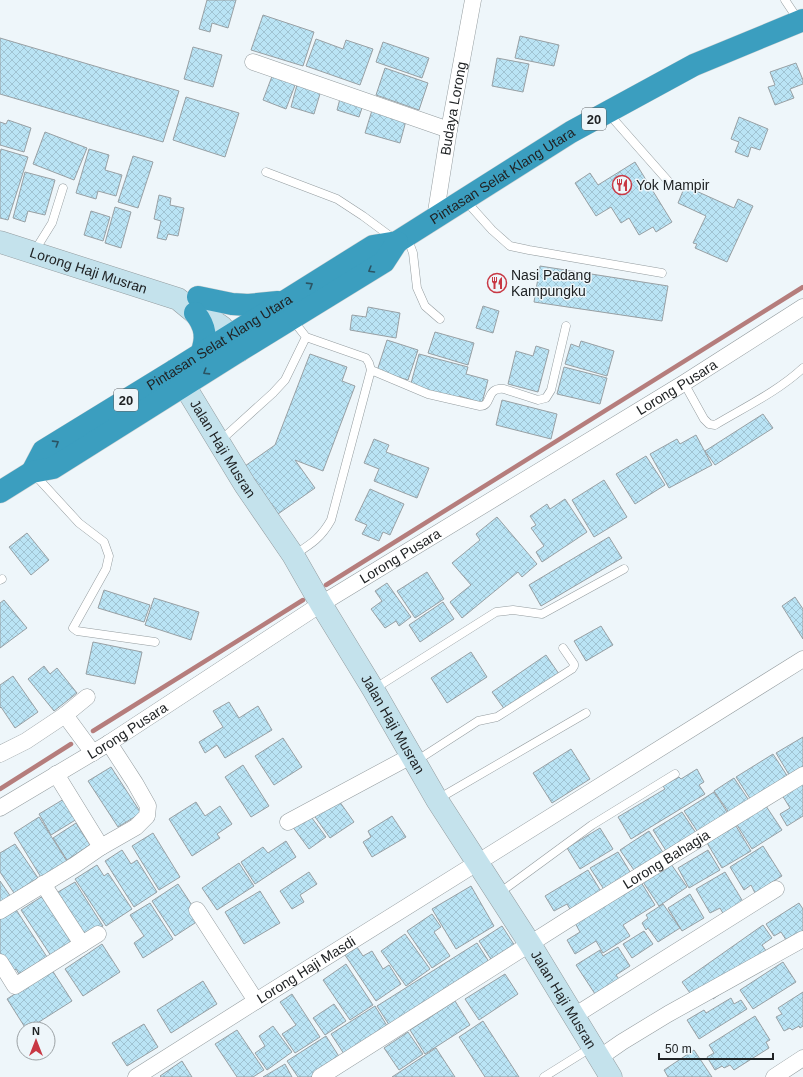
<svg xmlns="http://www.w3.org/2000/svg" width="803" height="1077" font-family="Arial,sans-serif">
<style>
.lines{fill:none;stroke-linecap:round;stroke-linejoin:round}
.stream{stroke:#b57d7c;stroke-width:4.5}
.building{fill:url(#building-cross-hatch);stroke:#98a0a4}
.lane-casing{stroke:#949c9f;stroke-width:9}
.street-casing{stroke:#949c9f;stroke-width:17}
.secondary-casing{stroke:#949c9f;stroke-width:23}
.highway-casing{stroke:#d2d3d3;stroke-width:23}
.lane{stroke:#fff;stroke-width:8}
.street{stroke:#fff;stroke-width:16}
.secondary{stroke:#c4e2ec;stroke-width:22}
.highway{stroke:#3b9ebf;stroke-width:22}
.oneway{stroke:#2b5463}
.labels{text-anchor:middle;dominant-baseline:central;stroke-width:3;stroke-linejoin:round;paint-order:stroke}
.shield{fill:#eef6fa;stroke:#5e6265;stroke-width:1}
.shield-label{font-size:13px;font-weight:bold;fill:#202325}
.street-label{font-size:14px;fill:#202325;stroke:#eef6fa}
.poi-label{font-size:14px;fill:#202325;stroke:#eef6fa;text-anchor:start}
</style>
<defs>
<pattern id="building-cross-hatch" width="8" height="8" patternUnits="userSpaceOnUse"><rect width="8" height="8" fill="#bae4f5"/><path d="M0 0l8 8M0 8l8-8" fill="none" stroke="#a0c3d2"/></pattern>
</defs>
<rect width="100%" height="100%" fill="#eef6fa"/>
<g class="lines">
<path class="stream" d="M326 585 803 287
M93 731 303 600
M0 789 71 744"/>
</g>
<path class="building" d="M207 0H236L228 28 212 23 210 32 199 29Z
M263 15 314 32 303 66 251 50Z
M520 36 559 45 554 66 515 58Z
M0 38 179 91 163 142 0 94Z
M316 39 343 49 346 40 373 49 360 85 306 66Z
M383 42 429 58 422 78 376 62Z
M193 47 222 55 213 87 184 79Z
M497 58 529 64 523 92 492 86Z
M796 63 803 80V84L790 89 794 98 775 105 768 87 775 85 770 72Z
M385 68 428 83 419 110 376 95Z
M274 71 297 80 286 109 263 100Z
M298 81 322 87 314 114 291 107Z
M341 95 364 102 359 117 337 110Z
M186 97 239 113 225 157 173 140Z
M373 107 407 117 400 143 365 133Z
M739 117 768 129 760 150 751 147 748 157 735 152 739 142 731 139Z
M8 120 31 128 24 152 0 145V122L6 124Z
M45 132 87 148 74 180 33 164Z
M1 149 28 157 8 220 0 218V154Z
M89 149 109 155 105 170 122 175 116 196 98 191 96 199 76 193Z
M133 156 153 162 138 208 118 202Z
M635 162 672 222 656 232 653 227 639 235 629 218 621 223 611 207 596 216 575 183 590 173 598 185Z
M25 172 55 180 45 215 28 211 25 222 13 218Z
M685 186 734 208 738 199 753 206 727 262 695 248 697 244 693 243 706 216 678 203Z
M159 195 171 198 170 205 184 208 178 236 168 234 166 240 157 238 161 221 154 219Z
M115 207 131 212 121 248 105 243Z
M91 211 110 217 103 241 84 235Z
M540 266 668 286 662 321 534 302Z
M483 306 499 311 493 333 476 328Z
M368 307 400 313 396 338 350 330 352 315 366 317Z
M435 332 474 343 468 365 428 353Z
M387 340 418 350 408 380 377 371Z
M581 341 614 351 607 376 565 364 571 344 579 347Z
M536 346 549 350 538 392 508 384 516 351 533 356Z
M310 354 347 367 342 381 355 386 323 471 295 460 315 488 278 514 245 466 275 445Z
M419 354 468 367 466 374 488 380 482 403 459 396 458 401 410 387Z
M564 367 607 378 600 404 557 394Z
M502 400 557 414 551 439 496 425Z
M763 414 773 428 715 465 705 451Z
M696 435 712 465 669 488 650 454 677 439 680 444Z
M374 439 389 445 386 452 429 468 417 498 374 481 379 469 364 463Z
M646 456 665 485 635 504 616 474Z
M604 480 627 517 594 537 572 500Z
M370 489 404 504 390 535 383 532 379 541 362 534 367 525 355 520Z
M565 499 587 532 542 562 536 552 544 546 531 528 536 525 530 516 547 504 550 509Z
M497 517 537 564 522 577 518 572 462 618 450 602 471 585 452 563 480 540 476 534Z
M27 533 49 560 31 575 9 547Z
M609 537 622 558 541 606 529 585Z
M427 572 444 599 415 618 397 591Z
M387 583 411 617 399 626 396 621 385 628 371 609 382 601 375 591Z
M104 590 150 605 144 622 98 608Z
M795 597 803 609V639L782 606Z
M154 598 199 612 191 640 145 625Z
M4 600 27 628 0 648V603Z
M443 602 454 619 420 642 409 625Z
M601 626 613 645 586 661 574 641Z
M93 642 142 652 135 684 86 674Z
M471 652 487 677 447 703 431 678Z
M546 655 559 674 505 710 492 692Z
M44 666 50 674 57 668 77 693 54 711 28 679Z
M13 676 38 712 15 728 1 707 0 708V685Z
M229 702 239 718 258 706 272 730 225 758 217 745 205 753 199 742 223 727 213 711Z
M803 737V771L791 778 776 753Z
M283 738 302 767 274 785 255 756Z
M571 749 590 779 552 803 533 773Z
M773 754 788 777 751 800 736 777Z
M243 765 269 806 251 817 225 777Z
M111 767 141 813 118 827 88 781Z
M697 769 704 782 699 785 705 794 631 839 618 817 665 789 663 786 679 777 681 779Z
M734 778 750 802 730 814 714 791Z
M803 782V816L787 826 780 814 790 808 782 795Z
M714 792 729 815 699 834 684 811Z
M337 798 354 822 330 838 313 814Z
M64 799 77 819 51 835 39 814Z
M196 802 205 816 220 806 232 824 217 834 220 838 192 856 169 819Z
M766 806 782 830 752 849 737 825Z
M682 812 698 836 668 854 653 830Z
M309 814 326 837 309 849 292 826Z
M392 816 406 837 372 857 363 842 371 837 368 831Z
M39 817 68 863 42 879 14 833Z
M76 823 90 845 67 860 53 838Z
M736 826 751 851 722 868 707 843Z
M600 828 613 849 580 869 567 848Z
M649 831 664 854 636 873 620 850Z
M153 833 180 877 159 890 132 846Z
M286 841 296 857 255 884 241 862 263 847 268 853Z
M15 844 38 878 14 893 0 872V853Z
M763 846 782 876 769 884 772 888 757 897 751 885 744 890 730 867Z
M122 850 131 864 137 860 157 892 134 907 105 861Z
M708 850 720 870 689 888 678 868Z
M618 852 632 875 605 891 590 868Z
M239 863 254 886 217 910 202 888Z
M671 864 687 887 659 906 643 882Z
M97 865 104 876 108 873 132 909 106 926 75 879Z
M588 870 602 893 571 911 567 904 554 911 545 896Z
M309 872 317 884 300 895 304 902 292 909 280 891Z
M725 872 745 905 725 917 720 908 710 913 696 889Z
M0 881 11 897 0 905Z
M75 882 103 926 82 940 53 895Z
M641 882 655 905 623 925 630 936 603 953 596 941 575 954 567 940 580 932 575 923Z
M178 884 201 919 175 936 152 901Z
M471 886 494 926 456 949 432 909Z
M260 891 280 923 244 944 225 912Z
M46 894 78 942 53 959 21 910Z
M690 894 704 918 682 931 668 908Z
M150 903 173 939 143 958 134 943 144 936 130 915Z
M799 903 803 909V940L788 943 781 932 774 936 766 924Z
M663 904 680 928 658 942 648 928 646 930 642 923 648 918 646 915Z
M15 908 47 957 19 974 16 969 12 972 0 954V918Z
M432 914 441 927 434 932 450 956 432 968 407 931Z
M763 925 772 938 762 945 771 958 713 999 708 991 695 1000 682 982Z
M502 926 517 949 494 964 479 941Z
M644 931 653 944 632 958 623 944Z
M405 934 430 969 406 986 381 951Z
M477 943 491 965 391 1028 377 1006Z
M102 944 120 972 83 996 65 969Z
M357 947 363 956 372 951 383 969 389 965 401 984 376 1001 345 955Z
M618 947 630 966 616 975 621 982 597 997 576 965 600 950 603 956Z
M783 962 796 982 753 1009 740 990Z
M346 964 373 1005 350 1020 323 980Z
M52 970 72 1001 28 1029H26L7 999Z
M505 974 518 994 479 1020 465 999Z
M203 981 217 1004 171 1033 157 1010Z
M803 992V1026L800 1028 799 1026 792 1030 790 1028 784 1031 776 1017 782 1014 778 1008Z
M292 994 320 1037 295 1053 282 1034 296 1025 280 1002Z
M731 998 734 1004 741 1000 747 1009 699 1039 687 1020 704 1010 706 1013Z
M455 1001 470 1025 425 1054 410 1030Z
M334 1004 346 1021 325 1035 313 1018Z
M375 1006 389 1029 346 1057 331 1034Z
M755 1016 770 1040 766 1042 769 1048 734 1070 730 1065 724 1068 722 1066 715 1070 707 1057 714 1053 709 1045Z
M483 1021 519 1077H485L459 1037Z
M144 1024 158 1047 127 1066 112 1043Z
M273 1026 292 1052 267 1070 255 1053 265 1046 259 1036Z
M237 1030 264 1070 253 1077H237L215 1044Z
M408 1032 423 1054 399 1070 384 1048Z
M326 1036 340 1058 311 1077H298L287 1061Z
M436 1048 455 1077H392Z
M694 1050 712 1077H668L664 1070Z
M182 1061 192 1077H161L160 1076Z
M285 1064 292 1077H263Z"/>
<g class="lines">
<g class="lane-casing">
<path id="lane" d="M785 0 799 21
M608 113 668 181
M266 172 337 199 363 216 394 239
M465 200 492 230 510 246 529 250 662 273
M407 237 413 253 417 288 425 306 440 319
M34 252 52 223 63 188
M371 370 428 394 480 406C493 406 485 387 504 389L538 400 546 398 551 390 566 326
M684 383 704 419 709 424 715 425C745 407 777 392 803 368
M220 441 273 393 285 380 306 337 292 319
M34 474 79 523 104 542 109 556 106 569 73 628 77 631 155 642
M294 555C311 544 321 538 331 520L371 370 369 363 366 358 306 337
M0 580 2 579
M374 689 496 612 513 610 542 614 624 569
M416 761 478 721 497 717 572 669 574 666V664L563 648
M438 799 586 713
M498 894 592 825 675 774
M544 1077 592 1047"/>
</g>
<g class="street-casing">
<g id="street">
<path d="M253 62 449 130"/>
<path id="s1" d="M435 218 449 130 473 0"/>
<path d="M65 715 87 697"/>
<path d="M0 754 26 741 65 715 93 753"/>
<path d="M56 774 101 847"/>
<path id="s2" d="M0 808 109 743 321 604 684 383 803 307"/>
<path d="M288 822 411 756"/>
<path d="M43 884 82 944"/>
<path d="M197 910 256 1001"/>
<path d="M0 911 75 865 101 847 136 827 147 816 148 806 135 783 109 743"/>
<path d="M0 962 15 986 98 934"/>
<path d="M574 1016 776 889"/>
<path d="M599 1058 622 1042 668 1014 803 939"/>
<path id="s3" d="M136 1077 256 1001 803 659"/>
<path id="s4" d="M320 1077 569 919 803 775"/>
<path d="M774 1077 803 1058"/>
</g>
</g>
<g class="secondary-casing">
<g id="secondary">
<path id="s5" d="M0 242 178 299 195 313 212 320 222 327 239 351"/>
<path id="s6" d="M175 370 245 485 293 555 321 604 373 689 437 800 530 944 611 1077"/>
</g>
</g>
<g class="highway-casing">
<g id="highway">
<path d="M198 297 232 304 248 305 278 302"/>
<path d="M195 313C206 327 207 338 201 354"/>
<path id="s7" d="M32 472 43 451 175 370 373 246 397 242 571 132 694 65 803 20"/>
<path d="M0 492 32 472 53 468 239 351 384 262 397 242"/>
</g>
</g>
<use href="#lane" class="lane"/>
<use href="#street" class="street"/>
<use href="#secondary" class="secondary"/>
<use href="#highway" class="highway"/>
</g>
<defs><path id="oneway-chevron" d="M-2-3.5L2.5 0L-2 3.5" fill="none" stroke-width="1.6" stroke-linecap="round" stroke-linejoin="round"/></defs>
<g class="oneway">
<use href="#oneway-chevron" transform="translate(371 270) rotate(149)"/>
<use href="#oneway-chevron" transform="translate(310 285) rotate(-32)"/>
<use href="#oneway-chevron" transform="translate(206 372) rotate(148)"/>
<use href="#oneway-chevron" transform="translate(56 443) rotate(-32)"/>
</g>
<defs>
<g id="restaurant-ring" transform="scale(1)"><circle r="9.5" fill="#eef6fa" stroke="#c83844" stroke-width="1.5"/><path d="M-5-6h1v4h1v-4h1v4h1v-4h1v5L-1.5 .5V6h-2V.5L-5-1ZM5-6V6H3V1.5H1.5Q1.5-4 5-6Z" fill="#c83844"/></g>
</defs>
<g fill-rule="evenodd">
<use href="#restaurant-ring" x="622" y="185"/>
<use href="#restaurant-ring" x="497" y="283"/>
</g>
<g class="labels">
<g class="shield">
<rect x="582" y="108" width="24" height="22" rx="3"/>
<rect x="114" y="389" width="24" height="22" rx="3"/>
</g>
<g class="shield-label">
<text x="594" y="119">20</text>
<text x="126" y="400">20</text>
</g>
<g class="street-label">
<text stroke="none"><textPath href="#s1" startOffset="111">Budaya Lorong</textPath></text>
<text stroke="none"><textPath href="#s7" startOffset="561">Pintasan Selat Klang Utara</textPath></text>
<text stroke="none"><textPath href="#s5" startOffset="93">Lorong Haji Musran</textPath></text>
<text stroke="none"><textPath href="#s7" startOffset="231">Pintasan Selat Klang Utara</textPath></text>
<text stroke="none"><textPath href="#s2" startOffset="797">Lorong Pusara</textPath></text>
<text stroke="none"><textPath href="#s6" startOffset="92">Jalan Haji Musran</textPath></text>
<text stroke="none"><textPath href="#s2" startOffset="473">Lorong Pusara</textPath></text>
<text stroke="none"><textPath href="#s6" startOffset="416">Jalan Haji Musran</textPath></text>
<text stroke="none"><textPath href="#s2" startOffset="149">Lorong Pusara</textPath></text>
<text stroke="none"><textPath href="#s4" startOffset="409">Lorong Bahagia</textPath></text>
<text stroke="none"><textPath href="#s3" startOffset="201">Lorong Haji Masdi</textPath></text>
<text stroke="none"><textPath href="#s6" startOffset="740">Jalan Haji Musran</textPath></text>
</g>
<g class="poi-label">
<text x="636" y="185">Yok Mampir</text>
<text x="511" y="275">Nasi Padang<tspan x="511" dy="16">Kampungku</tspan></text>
</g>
</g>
<g transform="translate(36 1041)"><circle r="19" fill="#eef6fa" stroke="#9ca2a5"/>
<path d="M0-3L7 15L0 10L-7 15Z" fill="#c83844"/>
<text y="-6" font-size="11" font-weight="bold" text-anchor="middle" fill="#202325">N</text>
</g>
<path d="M659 1053v6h114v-6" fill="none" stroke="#202325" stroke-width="2"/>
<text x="665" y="1053" font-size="12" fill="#202325" stroke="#eef6fa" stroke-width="3" paint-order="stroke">50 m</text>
</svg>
